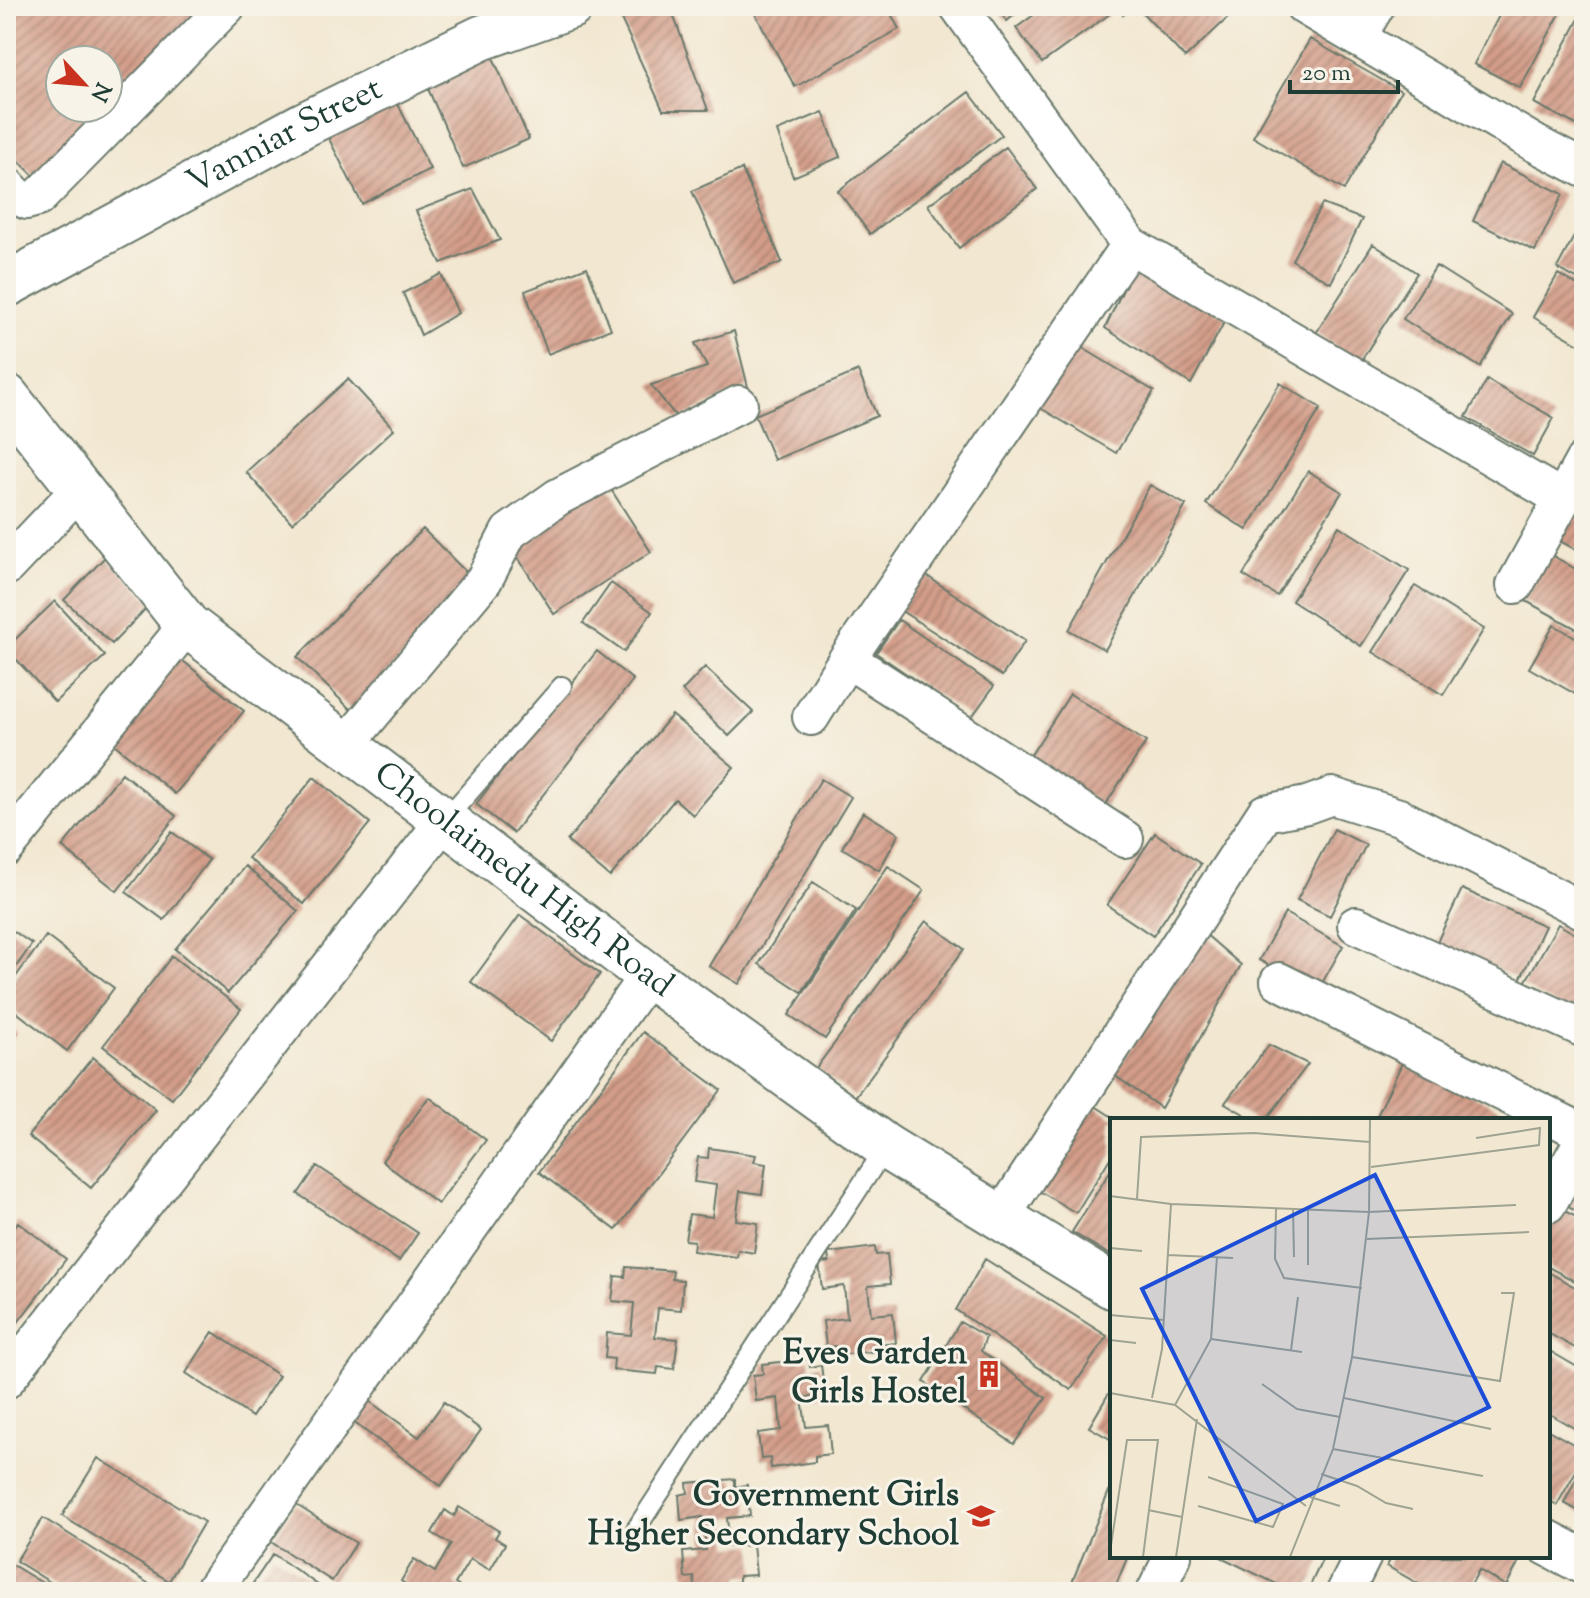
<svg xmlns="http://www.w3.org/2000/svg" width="1590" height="1598" font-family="'Sorts Mill Goudy',serif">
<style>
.building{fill:url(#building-hatch);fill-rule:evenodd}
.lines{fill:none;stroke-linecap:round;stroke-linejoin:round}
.service-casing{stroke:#69786b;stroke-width:22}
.minor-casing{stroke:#69786b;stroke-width:40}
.tertiary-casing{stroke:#69786b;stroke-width:48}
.service{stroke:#fff;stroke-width:18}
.minor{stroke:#fff;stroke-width:36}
.tertiary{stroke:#fff;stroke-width:44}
.labels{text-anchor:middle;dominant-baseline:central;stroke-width:6;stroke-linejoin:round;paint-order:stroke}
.street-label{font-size:34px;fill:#1f3d34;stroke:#f7f3e8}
.poi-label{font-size:34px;font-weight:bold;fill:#1f3d34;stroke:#f7f3e8;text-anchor:end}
.inset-road{fill:none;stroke:#9ea392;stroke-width:2}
.view{fill:#1d4ed8;fill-opacity:0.15;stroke:#1d4ed8;stroke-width:4}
.inset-edge{fill:none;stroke:#1f3d34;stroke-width:4}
</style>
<defs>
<pattern id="building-hatch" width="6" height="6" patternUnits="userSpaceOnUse" patternTransform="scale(2)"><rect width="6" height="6" fill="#d39d89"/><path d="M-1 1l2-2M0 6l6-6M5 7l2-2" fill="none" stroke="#ab8171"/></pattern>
</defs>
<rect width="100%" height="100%" fill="#f7f3e8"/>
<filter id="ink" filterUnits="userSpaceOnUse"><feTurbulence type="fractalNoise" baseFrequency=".0125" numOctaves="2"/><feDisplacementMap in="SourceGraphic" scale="16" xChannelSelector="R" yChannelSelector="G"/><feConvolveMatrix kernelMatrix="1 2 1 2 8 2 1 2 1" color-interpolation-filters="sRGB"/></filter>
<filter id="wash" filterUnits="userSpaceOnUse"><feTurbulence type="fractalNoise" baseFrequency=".006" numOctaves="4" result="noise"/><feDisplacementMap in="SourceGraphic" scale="32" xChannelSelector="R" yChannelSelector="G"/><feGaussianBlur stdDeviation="1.8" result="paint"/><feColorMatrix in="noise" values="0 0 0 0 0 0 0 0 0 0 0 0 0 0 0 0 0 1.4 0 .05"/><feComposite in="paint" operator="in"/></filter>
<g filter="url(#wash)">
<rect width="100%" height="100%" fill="#f2e7d0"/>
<g id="blocks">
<path class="building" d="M6 6H211L39 181 6 148ZM60 60H108V108H60Z
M615 6H670L708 110H663Z
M751 6H887L899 29 795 87Z
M995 6H1025L1007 21Z
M1046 6H1106L1111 13 1042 63 1016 28Z
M1117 6H1135L1123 15Z
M1145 6H1222L1231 15 1185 58 1140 10Z
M1504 6H1564L1520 88 1474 64Z
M1580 17 1584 19V129L1534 103Z
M1310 39 1401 91 1344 190 1253 137Z
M491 53 529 139 463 168 425 82Z
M969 92 1002 135 870 234 838 191Z
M396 100 430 169 362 204 327 135Z
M823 112 840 157 793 177 777 131Z
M1006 147 1037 189 959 248 928 205Z
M1500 163 1563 194 1535 251 1473 221Z
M742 169 782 262 733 283 692 191Z
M473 189 500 240 441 263 416 211Z
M1322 204 1362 219 1331 283 1292 260Z
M1584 218V283L1557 268Z
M1373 244 1417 273 1360 362 1316 333Z
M1135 264 1227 317 1191 384 1105 328Z
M1436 266 1512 314 1480 367 1403 319Z
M587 267 611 329 548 354 525 291Z
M441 274 458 313 421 335 403 293Z
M1558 274 1584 289V347L1533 317Z
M734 331 748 387 678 419 651 385 707 367 695 343Z
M1076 344 1154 391 1116 453 1037 406Z
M858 371 877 416 774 460 755 415Z
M348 379 394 429 292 523 246 472Z
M1487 380 1554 418 1533 456 1466 417Z
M1280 383 1321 408 1247 530 1206 504Z
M1308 471 1342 492 1277 596 1243 575Z
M605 480 651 552 554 614 508 542Z
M1150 485 1186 505 1105 650 1069 630Z
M1584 494V554L1558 540Z
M1339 526 1409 570 1361 646 1292 601Z
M423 529 476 582 351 710 297 657Z
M1550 554 1584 574V633L1524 600Z
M105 557 152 602 112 644 64 600Z
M924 574 1025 641 1002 676 900 610Z
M611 583 652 612 624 652 583 623Z
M1415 586 1484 629 1443 695 1373 652Z
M55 601 105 656 55 702 6 648Z
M899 620 994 686 971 718 876 653Z
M1554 625 1584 642V699L1529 668Z
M597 651 633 680 513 833 476 804Z
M177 656 244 711 175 794 108 739Z
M705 667 753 712 729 736 682 691Z
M1070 694 1146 742 1104 807 1029 758Z
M672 715 734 767 693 815 675 799 610 877 567 841Z
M122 773 176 816 117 891 62 847Z
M314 777 370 823 304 904 248 858Z
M821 779 851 797 739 984 709 966Z
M863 812 899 834 879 870 842 848Z
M1334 829 1366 845 1330 916 1297 900Z
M172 832 209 860 164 920 126 892Z
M1155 833 1201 864 1153 936 1107 905Z
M245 866 298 911 228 993 175 949Z
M888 866 924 890 825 1039 789 1015Z
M813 882 856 910 802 992 759 964Z
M1462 889 1545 926 1520 980 1437 942Z
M1285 913 1343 946 1317 992 1259 960Z
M520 915 600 974 551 1041 471 982Z
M926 921 964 949 855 1097 816 1068Z
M1558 924 1584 939V1020L1523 986Z
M6 926 32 944 6 981Z
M1204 933 1241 965 1161 1108 1114 1075Z
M46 936 114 988 67 1051 6 1004V990Z
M172 956 241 1009 172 1099 103 1046Z
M6 1024 17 1033 6 1048Z
M643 1032 721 1090 616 1230 539 1172Z
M1269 1045 1308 1064 1266 1120H1254L1225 1103Z
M93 1057 156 1110 91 1188 28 1136Z
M1403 1061 1523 1120H1375Z
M429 1097 486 1140 438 1204 382 1161Z
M1089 1102 1117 1120H1112V1155L1076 1213 1036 1189Z
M709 1148 756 1155 754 1162 766 1164 762 1194 740 1191 736 1220 758 1223 754 1253 738 1250 737 1257 693 1251 694 1241 685 1240 689 1214 712 1217 716 1185 694 1182 698 1157 708 1158Z
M317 1166 418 1233 399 1261 298 1194Z
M1112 1168V1251L1110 1255 1072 1232Z
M1584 1169V1215L1566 1206Z
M1553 1205 1584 1221V1286L1548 1267V1215Z
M18 1222 66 1259 6 1338V1238Z
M875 1247 876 1255 887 1254 890 1284 868 1286 871 1315 893 1313 896 1343 880 1345V1351L836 1355 835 1346 826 1347 823 1321 847 1318 844 1286 822 1289 819 1263 829 1262 828 1253Z
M985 1259 1107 1336 1071 1390 956 1310Z
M626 1267 673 1271 672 1279 683 1280 681 1310 658 1308 655 1337 678 1339 674 1369 658 1367 657 1374 613 1370 614 1359 605 1358 607 1333 631 1335 634 1303 612 1301 615 1276 625 1277Z
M1548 1272 1584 1292V1332L1575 1348 1548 1333Z
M960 1322 986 1337 981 1351 1046 1398 1014 1444 924 1382Z
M213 1332 279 1376 252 1417 186 1373Z
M1548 1350 1584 1371V1428L1581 1432 1548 1413Z
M809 1359 810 1367 821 1365 825 1395 802 1398 806 1427 828 1425 831 1454 815 1456V1462L771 1468 770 1458 761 1459 758 1433 781 1430 778 1398 756 1401 753 1375 763 1374 762 1364Z
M1112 1388V1440L1089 1427Z
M365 1398 419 1437 444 1402 481 1430 441 1486 349 1419Z
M1548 1430 1584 1450V1457L1557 1505 1548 1500Z
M98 1458 204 1522 169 1581 62 1516Z
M1584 1464V1514L1564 1503Z
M735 1479V1487L747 1485 750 1516 727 1518 730 1547 753 1545 756 1575 739 1576V1582L695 1587 694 1577 685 1578 683 1552 706 1550 703 1517 681 1520 679 1495 688 1493 687 1483Z
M1112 1484V1556H1128L1113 1592H1068Z
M295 1504 356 1543 332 1581 271 1542Z
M459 1507 499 1531 495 1538 505 1544 490 1570 470 1559 455 1584 469 1592H405L408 1586 401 1581 414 1559 435 1572 451 1544 432 1533 445 1510 454 1516Z
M43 1518 151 1585 147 1592H66L16 1561Z
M273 1554 328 1592H247Z
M1219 1556H1324L1307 1592H1293Z
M1392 1556H1522L1506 1586 1479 1570 1467 1592H1433L1387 1566Z
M11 1564 57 1592H6V1572Z"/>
</g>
</g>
<g filter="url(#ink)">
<use href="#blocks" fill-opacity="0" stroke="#69786b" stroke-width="2"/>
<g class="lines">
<g class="service-casing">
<path id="service" d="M444 821 562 686
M636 1529 886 1147"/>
</g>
<g class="minor-casing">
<path id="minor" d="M958 6 1130 245 1563 499
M1304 6 1536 144 1584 169
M1357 38 1376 6
M6 184 17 196 27 201 38 198 227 6
M6 567 80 489
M1515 585 1584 460
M847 659 1125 839
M811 717 847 659 1130 245
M346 745 484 580 509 532 558 497 739 404
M6 848 187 625
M1356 925 1584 1029
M1279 981 1584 1133
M1548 1204 1584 1138
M1002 1216 1265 813 1307 805 1332 796 1399 817 1584 911
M6 1380 444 821
M212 1592 648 975
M1155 1592 1173 1556
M1345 1592 1363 1556"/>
</g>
<g class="tertiary-casing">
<g id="tertiary">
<path id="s1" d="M6 285 303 125 481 38 571 6"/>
<path id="s2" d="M6 396 187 625 648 975 886 1147 1112 1286"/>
<path d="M1548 1543 1584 1562"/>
</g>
</g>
<use href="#service" class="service"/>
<use href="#minor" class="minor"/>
<use href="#tertiary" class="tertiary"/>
</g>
</g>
<defs>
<g id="building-bare" transform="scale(2.16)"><path d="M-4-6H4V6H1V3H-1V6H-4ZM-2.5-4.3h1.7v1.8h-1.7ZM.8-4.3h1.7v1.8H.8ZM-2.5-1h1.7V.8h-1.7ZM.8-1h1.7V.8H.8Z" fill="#c8321e" stroke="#f7f3e8" stroke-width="2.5" paint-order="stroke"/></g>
<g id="school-bare" transform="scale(2.16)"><path d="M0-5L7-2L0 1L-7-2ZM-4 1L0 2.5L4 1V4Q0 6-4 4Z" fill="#c8321e" stroke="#f7f3e8" stroke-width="2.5" paint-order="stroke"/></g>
</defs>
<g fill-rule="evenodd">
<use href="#building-bare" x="989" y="1374"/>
<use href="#school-bare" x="981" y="1516"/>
</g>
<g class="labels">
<g class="street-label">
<text stroke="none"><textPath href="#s1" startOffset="316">Vanniar Street</textPath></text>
<text stroke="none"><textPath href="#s2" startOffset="714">Choolaimedu High Road</textPath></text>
</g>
<g class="poi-label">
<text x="967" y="1354">Eves Garden<tspan x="967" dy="39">Girls Hostel</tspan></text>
<text x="959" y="1496">Government Girls<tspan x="959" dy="39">Higher Secondary School</tspan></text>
</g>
</g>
<g transform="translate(1110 1118)">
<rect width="440" height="440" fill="#f2e7d0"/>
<path class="inset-road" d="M261 49 429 27 430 10 366 20M0 78 61 86 259 94 406 87M27 81 31 19 144 15 260 24M166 90 165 141 174 160 252 170M183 90 184 139M257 121 419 114M0 130 32 133M58 137 123 140M198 147V91M0 197 54 202M101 221 192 234M0 222 26 225M181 232 188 179M242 239 390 263 404 175H391M152 266 187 291 230 299M0 275 65 287 196 388M42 280 52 231 61 86M234 280 381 311M65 287 101 221 107 139M223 331 373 358M211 356 247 368 276 385 303 391M200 379 230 388M88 388 163 409 173 386 98 359M38 392 72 399M0 434 17 322H48L33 439M66 439 87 301M180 439 223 331 242 239 259 94 260 1M213 439H242"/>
<path class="view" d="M265 57 379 289 146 403 32 171Z"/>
<rect width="440" height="440" class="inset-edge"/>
</g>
<rect width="1590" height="1598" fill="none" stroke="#f7f3e8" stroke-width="32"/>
<g transform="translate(84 84) rotate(116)"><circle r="38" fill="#f7f3e8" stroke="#a1aaa0" stroke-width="2"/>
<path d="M0-6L14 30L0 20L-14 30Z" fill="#c8321e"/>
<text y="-12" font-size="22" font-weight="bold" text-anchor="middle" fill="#1f3d34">N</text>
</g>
<path d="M1290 80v12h108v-12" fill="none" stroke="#1f3d34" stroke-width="4"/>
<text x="1302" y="80" font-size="24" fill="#1f3d34" stroke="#f7f3e8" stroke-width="6" paint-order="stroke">20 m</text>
</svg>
